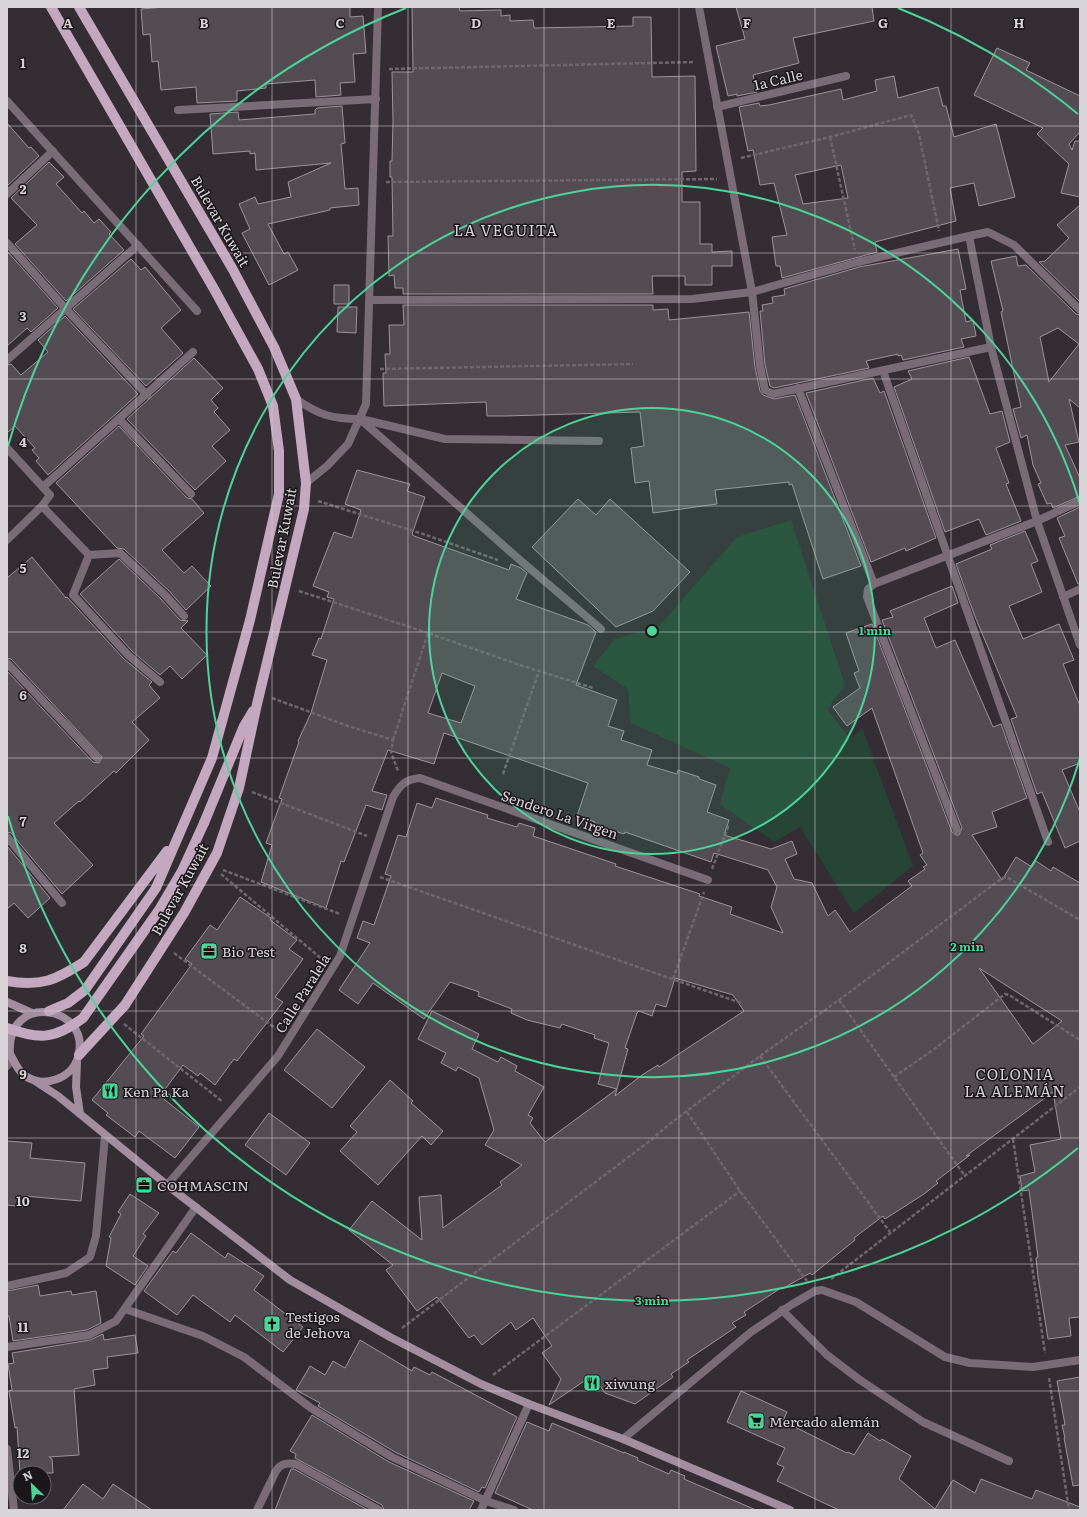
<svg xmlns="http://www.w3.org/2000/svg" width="1087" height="1517" font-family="Literata,serif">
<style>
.green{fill:#264536}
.building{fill:#544c53;stroke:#9d949c;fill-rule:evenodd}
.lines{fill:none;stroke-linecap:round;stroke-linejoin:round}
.path{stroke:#6e676d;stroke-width:2.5;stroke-dasharray:4 2;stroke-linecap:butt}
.lane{stroke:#796c77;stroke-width:8}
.street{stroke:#796c77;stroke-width:8}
.secondary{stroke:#a38ea0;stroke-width:8}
.primary{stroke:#c3a8bf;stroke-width:10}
.primary-bridge{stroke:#c3a8bf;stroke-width:10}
.grid{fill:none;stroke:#d9d4d8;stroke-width:1;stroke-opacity:0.55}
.ring{fill:none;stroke:#4cd49b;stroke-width:2}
.labels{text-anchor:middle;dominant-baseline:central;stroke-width:3;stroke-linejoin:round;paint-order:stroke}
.street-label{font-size:14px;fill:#d9d4d8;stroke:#1a1619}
.poi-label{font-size:14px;fill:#d9d4d8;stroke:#1a1619;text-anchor:start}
.neighbourhood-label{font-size:15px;letter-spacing:1px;fill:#d9d4d8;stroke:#1a1619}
.grid-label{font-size:13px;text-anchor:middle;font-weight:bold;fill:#d9d4d8;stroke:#1a1619;stroke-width:3;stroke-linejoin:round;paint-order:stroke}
.centre{fill:#4cd49b;stroke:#1a1619;stroke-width:2}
.ring-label{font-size:12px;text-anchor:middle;font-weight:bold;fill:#4cd49b;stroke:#1a1619;stroke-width:3;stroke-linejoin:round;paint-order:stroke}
</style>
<rect width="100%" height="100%" fill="#342d33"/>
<path class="green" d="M791 520 845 685 827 709 850 739 862 728 913 866 854 913 800 827 774 842 720 804 730 768 631 723 628 689 593 666 615 639 659 626 737 537Z"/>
<path class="building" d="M164 7H350V17L363 16 366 53 353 54 355 82 340 83 341 95 316 97 315 80 266 84V88L237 91V101L197 103 196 87 161 90 158 61 152 62 150 34 143 35 141 9Z
M412 7H459L460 11 501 10V16L510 15V21L533 20 534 28 633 26V17H651L652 77 695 76 696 171 682 172V202H700V244H712V252L732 251V266H712V285H685V276H652L653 294H403V288H395L394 275 389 276 388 236H393L392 177H390V161H392L393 122 392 72H413Z
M736 7H872L874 21 793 38 799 63 753 75 757 92 737 96V94L728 96 716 46 745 39Z
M997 48 1030 63 1026 70 1080 96V132L1069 144 1072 150 1075 141H1080V197L1061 193 1069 164 1037 134 1043 128 974 95Z
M894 76 898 98 938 87 943 106H946L954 137 996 124 1015 197 979 206 974 183 950 188 956 221 875 242 877 252 782 278 780 266H776L772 237 787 235 774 183 760 185 753 150 748 151 739 107 759 103 760 106 769 105 841 89 843 100 877 91 875 80ZM841 165 848 198 803 204 795 175Z
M342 106 345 143 341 144 345 189 358 188 359 205 330 208V210L268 224 284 254 288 252 298 270 269 285 242 233 250 229 239 204 255 197 258 204 291 197 288 182 331 163 256 170 255 153 250 154V151L213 154 210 114 238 112 239 120 315 114V110L317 108Z
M7 123 29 148 31 147 39 156 7 186Z
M49 162 64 177 56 184 82 213 84 211 94 223 99 219 111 232 109 234 124 250 66 301 15 244 37 225 11 198Z
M1080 205V302L1039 262 1045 261 1069 238 1057 225Z
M958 249 966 289 960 290 966 322 973 320 976 336 961 339 964 347 903 360 901 355 898 356V354L866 361 869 368 774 388 770 386 765 365 760 311H763L762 305 773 303 772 297 785 295 784 289 859 267Z
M7 251 58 308 31 332 27 328 7 346Z
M1016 256 1018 266 1026 265 1076 314 1080 315V408L1069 399 1079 442 1065 445 1080 478V496L1053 508 1051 503 1047 504 1038 484 1041 483 1033 465 1027 435 1021 438 1013 409 1021 407 1001 312 1003 311 991 261ZM1058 328 1079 344 1049 382 1040 337Z
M131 259 141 270 145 267 181 310 161 328 183 353 146 386 73 309Z
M334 285H349V304H334Z
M403 305H653V310L668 309 669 320 749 312 755 367 760 391 763 395 774 399 795 395 861 566 823 579 792 484 789 485V482L715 490 717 504 653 513 649 481 635 483 631 448 644 446 640 412 505 416H487L486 402 384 406 383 373H386L385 354H390L389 325H404Z
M338 307H357L356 333 337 332Z
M65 316 138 394 48 475 36 461 39 458 32 450 35 448 15 426 7 433V365L11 364 21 375 48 352 38 340Z
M969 357 990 414 1002 411 1010 442 996 448 1009 483 1006 484 1021 521 986 535 979 519 945 532 894 387 912 379 908 371Z
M194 358 223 388 211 400 218 408 214 412 230 430 212 446 226 461 195 490 127 419Z
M873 378 880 393 884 391 936 538 906 551 905 548 871 562 806 393Z
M119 426 187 498 192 499 204 513 162 550 184 573 192 566 211 586 186 610 169 591 124 549 117 548 56 483Z
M357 470 410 484 407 491 425 497 412 534 414 536 509 570 511 564 521 568 527 573 516 599 588 625 596 632 576 685 617 700 608 726 624 731 621 740 652 750 647 765 677 774 678 770 699 777V779L716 785 707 812 729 820 724 835 771 849 792 841 797 854 785 859 794 879 812 883 828 916 835 910 850 932 912 886 908 881 925 869 923 867 927 865 920 855 923 853 872 708 847 726 833 707 860 688 854 673 859 671 846 633 872 624 952 832 956 835H959L962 828 882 620 893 617 890 611 952 586 958 603 924 618 936 648 955 640 993 727 1001 724 1027 798 992 812 997 827 972 835 1002 880 1016 857 1032 867 1036 861 1051 871 1053 867 1080 883V1317L1069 1318 1071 1336 1048 1339 1038 1277 1036 1258 1038 1257 1029 1190 1022 1191 1020 1176 1035 1172 1030 1145 1061 1139 1053 1092 966 1156 970 1155 936 1181 938 1183 924 1194 885 1219 883 1216 854 1238 855 1240 812 1275 810 1273 782 1289 781 1288 744 1312 746 1315 732 1323 736 1327 687 1360 689 1362 671 1374 673 1377 635 1404 605 1393 593 1375 549 1405 561 1379 542 1353 552 1346 533 1318 516 1330 511 1322 482 1345 474 1335 469 1338 437 1297 417 1311 386 1270 393 1265 349 1230 372 1201 422 1240 419 1197 441 1195 443 1228 502 1185 500 1182 522 1165 485 1145 494 1130 479 1078 458 1067 456 1071 441 1063 446 1053 418 1039 432 1011 479 1034 472 1049 498 1062 501 1057 517 1066 515 1071 544 1087 528 1115 533 1118 530 1123 545 1142 617 1089 598 1084 609 1043 594 1038 595 1035 562 1024 560 1028 527 1020 511 1013 512 1009 478 996 479 992 450 982 424 1019 373 983 358 1004 339 990 370 943 357 938 363 921 374 925 391 876 385 874 398 835 406 837 417 803 432 808 436 798 488 815 487 818 517 827 519 823 535 828 533 836 616 864 615 866 700 894 699 896 732 907 730 914 783 933 771 907 777 887 768 870 714 853 711 862 625 832 624 834 594 824 595 822 577 816 588 783 444 733 434 764 388 750 372 791 387 795 382 810 366 805 344 862 341 861 326 908 261 882 272 845 266 843 282 799 279 798 299 742 298 741 311 713 327 660 312 655 319 638 321 639 334 599 327 597 329 592 313 586 334 532 352 538 361 510 345 504ZM442 673 475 686 461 723 428 713ZM979 968 1062 1021 1033 1044ZM675 978 733 995 744 1011 659 1067 658 1065 642 1075 615 1096 628 1049 625 1048 637 1013 639 1011 652 1016 656 1004 666 1007Z
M578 499 596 515 610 499 690 572 653 611 616 627 532 547Z
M1080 507V584H1078L1059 538 1065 536 1057 518Z
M1025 531 1038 561 1031 564 1042 592 1009 606 1023 639 1059 624 1074 660 1063 664 1080 706V763L1062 770 1080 812V841L1065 848 1042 792 1037 794 1011 719 1017 717 974 614 956 564 992 549 990 545Z
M32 557 66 598 67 597 124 659 152 682 149 685 160 698 132 722 149 740 116 773 114 771 80 802 79 801 54 823 93 865 62 894 11 833 7 832V671L93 762 99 763 102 757 11 659 7 658V578Z
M119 559 161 599 180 620 188 621 181 628 207 655 182 679 170 666 160 675 132 651 80 594Z
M7 846 50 898 28 918 14 903 7 909Z
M240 897 271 918 270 920 297 940 289 949 303 959 275 997 283 1002 237 1061 234 1059 215 1085 200 1073 198 1076 183 1065 160 1096 199 1127 175 1158 139 1131 135 1137 106 1115 108 1113 92 1100 144 1036 141 1034 192 964 185 959 210 925 217 930Z
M317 1029 365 1067 332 1108 284 1070Z
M390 1080 413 1101 411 1103 443 1131 431 1145 422 1136 378 1185 340 1151 357 1132 350 1126Z
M269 1113 310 1143 286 1175 245 1145Z
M7 1141 32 1143 30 1158 85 1163 81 1201 24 1196 23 1207 7 1205Z
M130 1194 159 1213 143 1234 146 1236 133 1256 148 1266 135 1285 106 1266 111 1238 109 1237 121 1214 118 1212Z
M191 1233 225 1258 228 1253 264 1276 254 1290 303 1327 283 1352 235 1315 230 1322 193 1295 177 1315 144 1291 173 1251 176 1253Z
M38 1285 40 1296 71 1291 72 1295 96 1291 101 1323 87 1330 13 1341 9 1316H7V1291Z
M103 1334 104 1340 135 1335 138 1353 107 1357 108 1368 93 1370 95 1385 74 1389 79 1455 49 1457 52 1459 53 1473H20L17 1427 15 1428 9 1391 12 1390 8 1364 14 1363 12 1353 90 1340Z
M360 1340 412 1371 414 1367 430 1375 432 1372 517 1417 485 1488 482 1487 479 1492 395 1452 318 1406 320 1403 296 1390 310 1366 325 1375 333 1361 345 1368Z
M1080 1377V1485L1073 1486 1064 1438H1065L1062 1425H1065L1057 1381Z
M741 1391 787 1412 783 1421 847 1453 848 1452 854 1455 868 1433 880 1441 882 1439 911 1456 899 1479 935 1509 953 1480 975 1493 981 1479 1032 1499 1036 1490 1080 1507V1510H839L777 1481 784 1467 777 1464 785 1448 727 1422Z
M312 1415 389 1462 474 1501 469 1510H384L382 1505 295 1458 296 1454 290 1451Z
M527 1422 549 1431 552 1423 624 1453V1452L638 1458 637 1460 669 1474 671 1470 685 1476 684 1479 756 1510H533L495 1493Z
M291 1469H294L368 1510H275Z
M83 1484 103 1499 113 1484 152 1510H63Z"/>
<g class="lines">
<path class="path" d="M389 69 695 62
M830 137 855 250
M741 158 830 137 911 115 919 134 939 231
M386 182 717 179
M380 369 633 364
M318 501 423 534 498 560
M299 591 428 633
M272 698 348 726 393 740 391 752 398 771
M393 740 428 633 520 665 593 688
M503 774 539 671
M252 792 367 836
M712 869 729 824
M223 870 340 914
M221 874 323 960
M380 877 741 1003
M174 953 279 1031
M673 979 704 892
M839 1000 965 1176
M124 1024 223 1102
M760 1056 890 1232
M894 1077 933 1050 1005 994 1009 995 1080 1040
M687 1112 740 1191 807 1281
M1013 1139 1045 1353
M831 1279 1080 1087
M402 1328 651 1140 667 1126 760 1056 839 1000 1001 879 1005 877 1010 879 1080 920
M493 1375 740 1191
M1049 1378 1069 1510"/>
<path class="lane" d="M717 107 846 76
M7 194 53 151
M7 243 65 308 147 395
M7 360 138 245
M119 419 191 494
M360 419 521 561 601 629
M361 419 445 439 599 441
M43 487 193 352
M42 506 89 555 120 553 165 595 184 616
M89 555 73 595 128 655 160 682
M7 663 97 758
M7 837 62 903
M7 1066 12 1060
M7 1286 66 1273 90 1257 96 1236 105 1136
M782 1310 827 1355 860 1380 923 1422 1009 1461"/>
<path class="street" d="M699 7 752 292 760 366 765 390 773 394 991 347
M7 101 197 311
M178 110 376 99
M969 236 988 232 1014 245 1080 310
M370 300 692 299 752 292 858 262 969 236 991 347 1037 521 1080 645
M883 371 1048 842
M798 388 874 584
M296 399C319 415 332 419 360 419
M7 448 50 495 42 506 7 540
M306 483 327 466 348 444 366 404 378 7
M1063 597 1080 589
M957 830 867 597 868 589 874 584 1037 521 1080 501
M167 1185 278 1056 340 956 393 797C400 785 406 779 420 778L708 880
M125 1309 203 1336 244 1357 311 1408 392 1457 486 1501 514 1510
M7 1347 89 1335 116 1321 196 1207
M623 1439 751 1332 791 1305 815 1291 822 1290 856 1302 945 1357 970 1363 1033 1367 1080 1360
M7 1449 14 1510
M257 1510 276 1471C281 1463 286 1463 296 1464L379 1510
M481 1510 529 1404"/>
<path class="secondary" d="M7 1002 32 1013
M7 1050C14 1058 15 1068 24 1075 42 1089 72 1079 78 1057 93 1005 5 991 10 1054
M77 1062 76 1087 80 1114
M35 1081 58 1096 167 1185 290 1280 390 1337 481 1384 529 1404 623 1439 790 1510"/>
<path class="primary" d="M79 7 232 268 274 347 296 399 306 483 304 509 257 704 239 788 217 853 184 913 125 1005 79 1055
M204 823 244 726 253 711
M7 981C41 987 56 980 84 962L167 851
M49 1011 68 1003 85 990 156 888 212 758 250 620 279 494V451L273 406 258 369 214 289 51 7"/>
<path class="primary-bridge" d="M7 1028C40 1040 55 1039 83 1018L159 910 182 871 204 823"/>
</g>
<path class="grid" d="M136 7V1510M272 7V1510M408 7V1510M544 7V1510M679 7V1510M815 7V1510M951 7V1510M7 126H1080M7 253H1080M7 379H1080M7 506H1080M7 632H1080M7 758H1080M7 885H1080M7 1011H1080M7 1138H1080M7 1264H1080M7 1391H1080"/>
<circle cx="652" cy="631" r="223" fill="#4cd49b" fill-opacity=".12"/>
<g class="ring">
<circle cx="652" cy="631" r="223"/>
<path d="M1080 758A446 446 0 1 1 1080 504"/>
<path d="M1078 1148A670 670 0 0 1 8 816M8 446A670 670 0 0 1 406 8M898 8A670 670 0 0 1 1078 114"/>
</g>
<defs>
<g id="office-square" transform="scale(0.9)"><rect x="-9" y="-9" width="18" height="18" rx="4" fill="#4cd49b" stroke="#1a1619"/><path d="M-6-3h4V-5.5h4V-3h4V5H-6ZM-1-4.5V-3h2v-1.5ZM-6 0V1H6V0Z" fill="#111"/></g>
<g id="restaurant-square" transform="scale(0.9)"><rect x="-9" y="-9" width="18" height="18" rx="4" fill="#4cd49b" stroke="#1a1619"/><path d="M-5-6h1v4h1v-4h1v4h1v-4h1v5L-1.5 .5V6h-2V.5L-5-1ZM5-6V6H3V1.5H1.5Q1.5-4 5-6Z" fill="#111"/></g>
<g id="church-square" transform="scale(0.9)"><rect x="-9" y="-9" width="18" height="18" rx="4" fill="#4cd49b" stroke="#1a1619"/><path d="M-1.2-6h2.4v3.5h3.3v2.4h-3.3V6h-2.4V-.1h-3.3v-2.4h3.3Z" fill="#111"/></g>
<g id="supermarket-square" transform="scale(0.9)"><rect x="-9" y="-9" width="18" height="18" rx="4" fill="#4cd49b" stroke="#1a1619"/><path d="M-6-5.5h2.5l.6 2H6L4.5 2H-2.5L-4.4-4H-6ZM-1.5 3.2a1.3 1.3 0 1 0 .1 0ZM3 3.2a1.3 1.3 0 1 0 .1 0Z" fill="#111"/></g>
</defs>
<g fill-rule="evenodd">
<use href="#office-square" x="209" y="951"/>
<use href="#restaurant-square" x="110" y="1091"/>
<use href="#office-square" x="144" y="1185"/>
<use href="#church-square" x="272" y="1324"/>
<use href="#restaurant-square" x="592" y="1383"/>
<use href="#supermarket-square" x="756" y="1421"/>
</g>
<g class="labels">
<g class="street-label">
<text transform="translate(778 79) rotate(-13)">1a Calle</text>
<text transform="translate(221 221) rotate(60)">Bulevar Kuwait</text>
<text transform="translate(281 538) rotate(-79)">Bulevar Kuwait</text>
<text transform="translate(560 814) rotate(19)">Sendero La Virgen</text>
<text transform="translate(179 889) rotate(-61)">Bulevar Kuwait</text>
<text transform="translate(302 993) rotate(-58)">Calle Paralela</text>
</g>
<g class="poi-label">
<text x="222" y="951">Bio Test</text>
<text x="123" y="1091">Ken Pa Ka</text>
<text x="157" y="1185">COHMASCIN</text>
<text x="285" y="1316">Testigos<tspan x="285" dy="16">de Jehova</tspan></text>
<text x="605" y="1383">xiwung</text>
<text x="769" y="1421">Mercado alemán</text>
</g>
<g class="neighbourhood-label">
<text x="506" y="229">LA VEGUITA</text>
<text x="1015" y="1073">COLONIA<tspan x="1015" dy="17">LA ALEMÁN</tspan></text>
</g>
</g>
<g class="grid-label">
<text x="68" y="28">A</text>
<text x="204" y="28">B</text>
<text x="340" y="28">C</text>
<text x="476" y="28">D</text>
<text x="611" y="28">E</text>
<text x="747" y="28">F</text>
<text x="883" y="28">G</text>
<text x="1019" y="28">H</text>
<text x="23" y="68">1</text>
<text x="23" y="194">2</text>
<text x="23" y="321">3</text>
<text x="23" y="447">4</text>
<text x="23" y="573">5</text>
<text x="23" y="700">6</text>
<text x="23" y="826">7</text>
<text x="23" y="953">8</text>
<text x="23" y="1079">9</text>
<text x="23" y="1206">10</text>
<text x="23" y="1332">11</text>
<text x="23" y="1458">12</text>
</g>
<circle cx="652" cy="631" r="6" class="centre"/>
<g class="ring-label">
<text x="875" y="635">1 min</text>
<text x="967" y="951">2 min</text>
<text x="652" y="1305">3 min</text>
</g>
<rect width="1087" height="1517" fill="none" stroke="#d9d4d8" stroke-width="16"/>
<g transform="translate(32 1485) rotate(335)"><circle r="19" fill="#1a1619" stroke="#666265"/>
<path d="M0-3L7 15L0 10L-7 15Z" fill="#4cd49b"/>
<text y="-6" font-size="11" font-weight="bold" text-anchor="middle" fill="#d9d4d8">N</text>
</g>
</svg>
